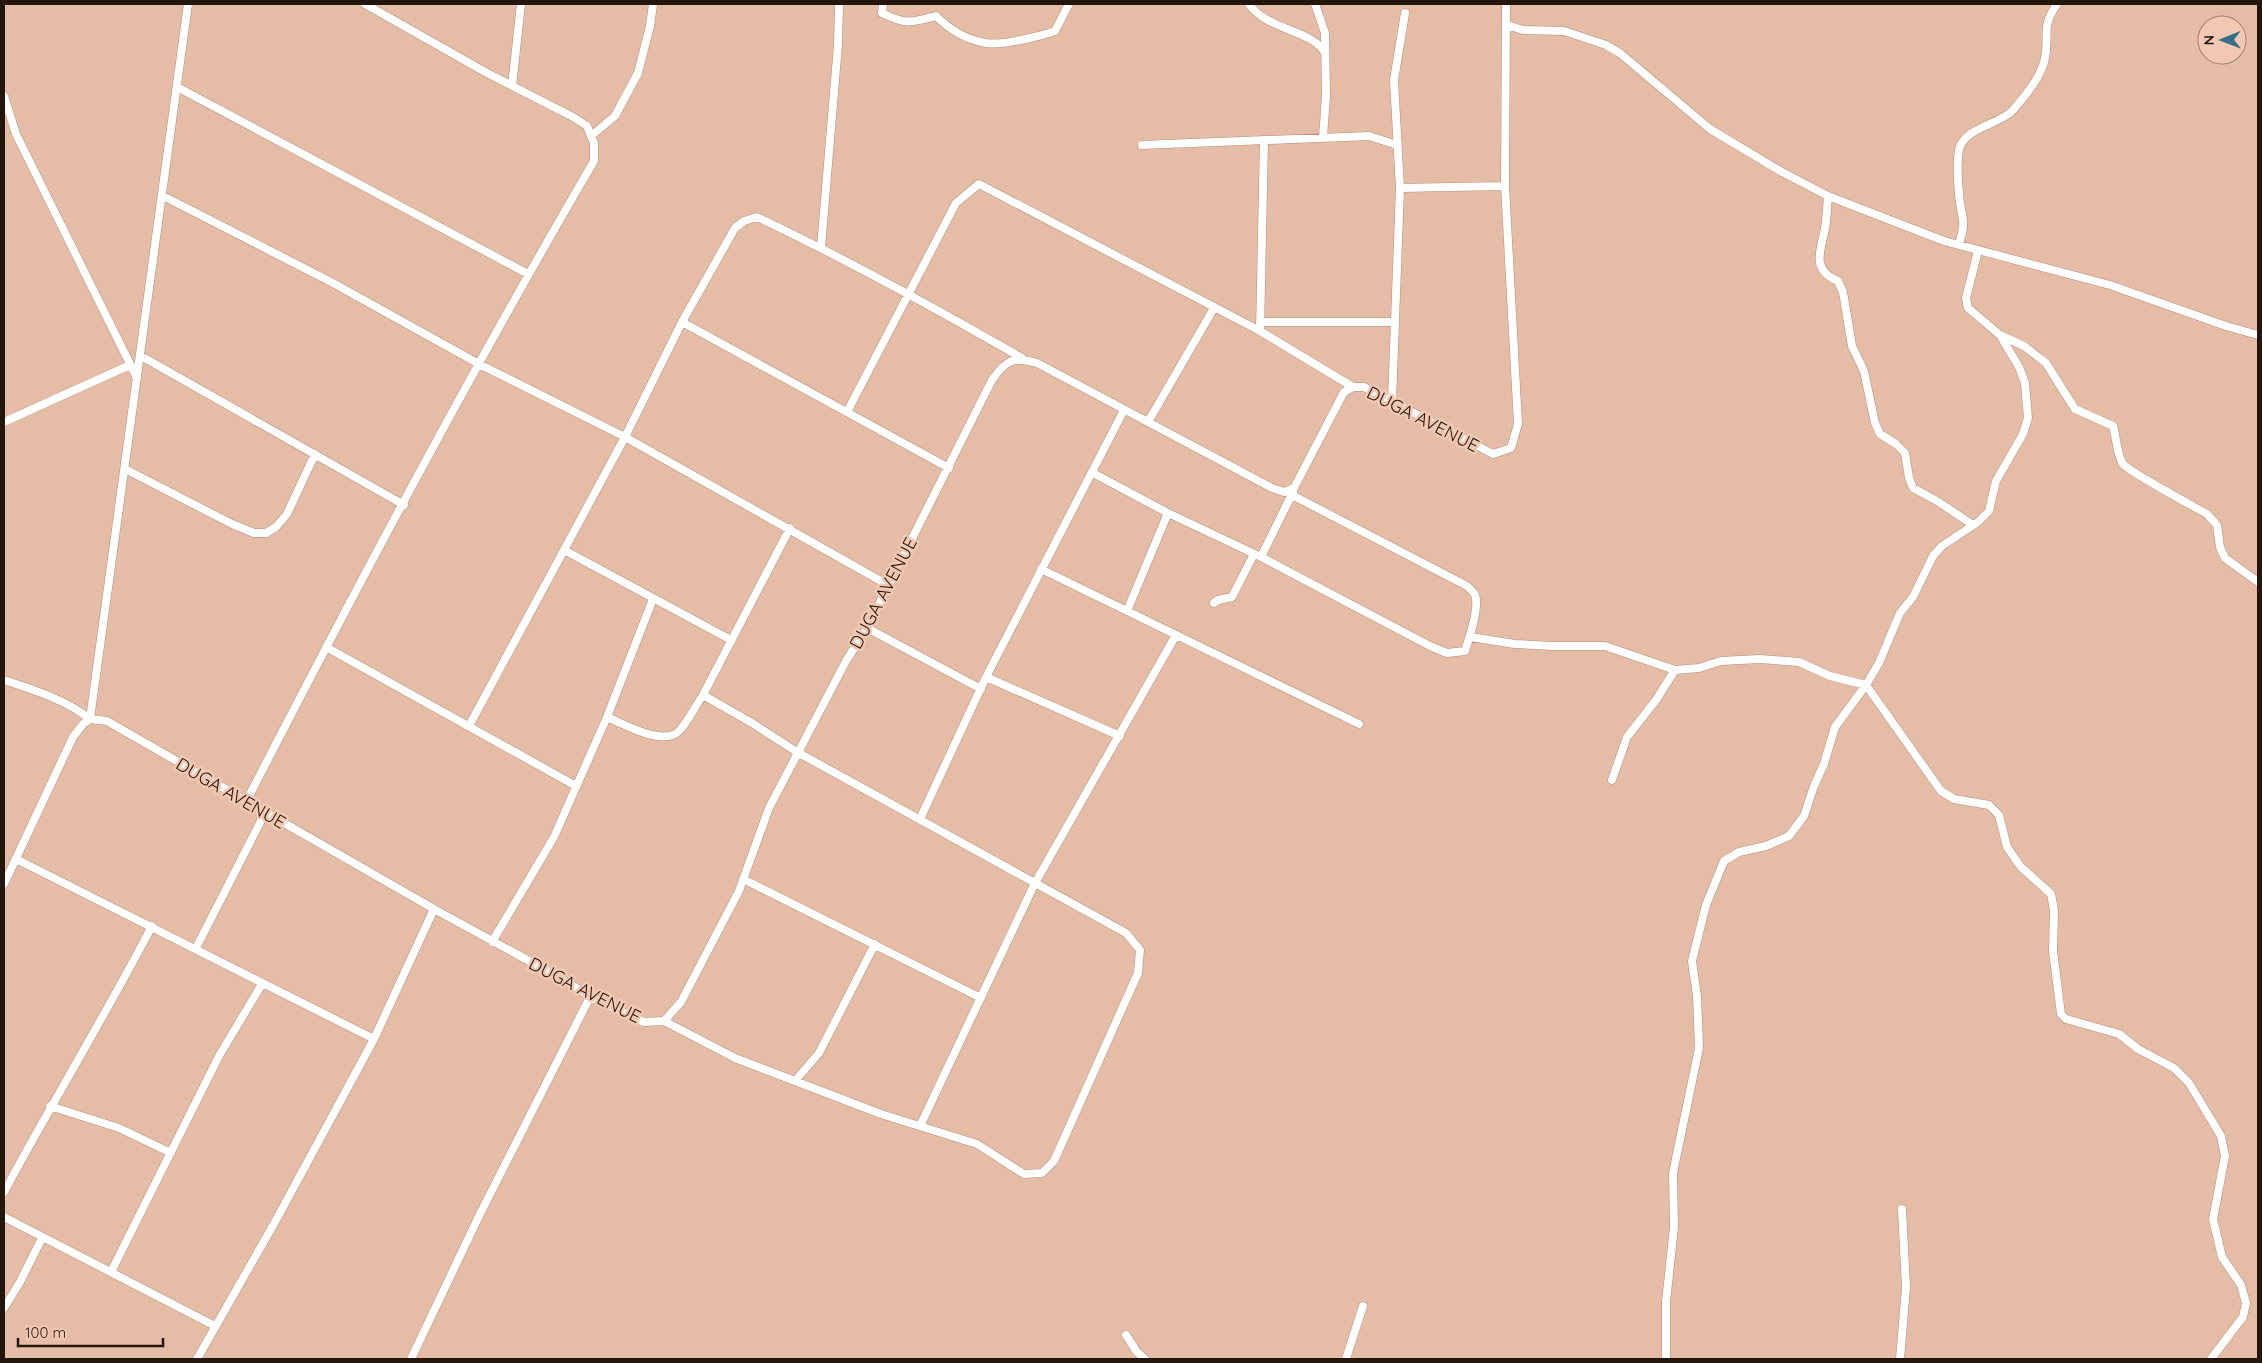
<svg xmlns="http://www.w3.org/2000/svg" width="2262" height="1363" font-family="Quicksand,sans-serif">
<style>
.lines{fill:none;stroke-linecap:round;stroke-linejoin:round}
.minor-casing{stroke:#b68e79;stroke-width:9}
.minor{stroke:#fff;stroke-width:8}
.labels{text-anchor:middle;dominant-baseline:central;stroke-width:5;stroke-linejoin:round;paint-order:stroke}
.street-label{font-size:18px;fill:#24160d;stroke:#f3c8b2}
</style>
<rect width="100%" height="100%" fill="#e5bca5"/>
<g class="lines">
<g class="minor-casing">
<path id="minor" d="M883 4 882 13C906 25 910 23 936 16 949 29 967 40 986 43 1000 46 1041 36 1055 31L1069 4
M1249 4C1268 31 1313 30 1325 53
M1315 4 1325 33 1326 96 1323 137
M1507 25 1523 30 1564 31 1606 45 1621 54 1710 129 1782 172 1828 196 1944 241 2110 285 2226 326 2258 335
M512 86 521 4
M177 87 528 274
M4 96 16 134 137 378
M591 136 615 116 638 73 650 26 653 4
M1142 145 1369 136 1397 145
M1400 188 1505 186
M163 196 333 283 479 364 625 437 888 585
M1828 196C1827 206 1827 217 1825 228 1821 251 1810 269 1838 281L1843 292 1852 346 1864 371 1875 423 1880 434 1896 444 1905 453 1909 478 1913 488 1937 501 1973 525
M1959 245C1960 239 1963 232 1963 226 1964 219 1961 210 1960 203 1958 186 1956 167 1959 150 1964 127 2000 125 2013 110 2025 96 2042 76 2045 58 2050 33 2040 29 2057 4
M821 247 838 45 839 4
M1978 251 1966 298 1968 308 2000 335 2024 346 2046 363 2075 409 2113 426C2117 439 2116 453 2123 464 2129 472 2195 507 2207 514L2217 525 2220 547 2225 558 2258 582
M682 322 949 468
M1260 322H1395
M1260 331 1264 140
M141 356 404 505
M1392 401 1400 188 1394 80 1405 13
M847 412 956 203 979 184 1260 331 1353 387
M4 422 130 365
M1148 422 1214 308
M125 469 232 524 254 533H266L276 527 287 514 315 454
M1093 473 1168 513 1261 557 1430 646 1447 653 1465 651C1469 639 1480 606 1475 595 1474 592 1469 588 1467 586L1292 495
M564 550 731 640
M1261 557 1293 492
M1041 569 1359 724
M1214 603 1218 600 1232 597 1254 554
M1127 611 1168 513
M867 628 981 689
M1470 637 1515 644 1553 646H1605L1675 670 1699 668 1721 661 1760 659 1799 662 1830 676 1866 685 1941 791 1954 799 1989 805 1999 815 2007 847 2021 867 2051 894 2054 910 2053 951 2061 1014 2066 1019 2119 1034 2138 1049 2174 1068 2189 1083 2221 1136 2225 1156 2213 1219 2222 1257 2241 1285 2246 1303 2243 1317 2211 1359
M326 647 576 786
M986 677 1120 736
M4 680C34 690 64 699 90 719
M703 695 790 528
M607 717C624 724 663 747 679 731 689 721 695 706 703 695L752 723 797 752 1126 933 1140 950 1138 973 1054 1161 1042 1173 1024 1174 977 1144 881 1114 735 1058 664 1021
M90 719 188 4
M469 726 625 437 682 322 735 228 744 221 757 217C848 260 935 308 1022 358
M1612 780 1627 737 1656 700 1675 670
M246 802C357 586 471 371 594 161V143L587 126 573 117 487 73 365 4
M920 819 986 677 1124 410
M16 859 374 1039
M743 879 981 998
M4 884 73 737 83 724 90 719 107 721 434 909 566 981 590 997 644 1022 664 1021 681 1002 739 891 769 808 846 661 867 628 992 380C1006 360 1013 356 1037 363L1272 488 1284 492 1294 488 1344 392 1353 387H1364L1493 454 1511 448 1518 424 1505 186 1506 4
M492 942 554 837 607 717 653 599
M196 948 265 813
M795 1081 819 1053 875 944
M50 1106 119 1128 171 1153
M920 1126 1035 883 1176 635
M4 1192C52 1103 105 1016 152 926
M4 1217 215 1326
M111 1272 219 1056 262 984
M4 1308 20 1282 42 1238
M1126 1335 1137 1352 1145 1359
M197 1359 275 1222 374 1039 434 909
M411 1359 479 1216 590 997
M1346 1359 1363 1306
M1666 1359V1302L1674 1227 1673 1173 1699 1048 1697 996 1692 961 1706 905 1724 861 1739 852 1766 846 1789 836 1804 816 1814 786 1824 764 1835 727 1866 685 1879 663 1900 613 1913 597 1933 556 1942 546 1978 522 1989 511 1996 481 2023 434 2028 418 2025 383 2019 367 2000 335
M1900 1359 1906 1287 1902 1209"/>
</g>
<use href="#minor" class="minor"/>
</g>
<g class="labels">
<g class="street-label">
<text transform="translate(1423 419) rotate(27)">DUGA AVENUE</text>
<text transform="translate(883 593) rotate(-62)">DUGA AVENUE</text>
<text transform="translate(231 793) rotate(30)">DUGA AVENUE</text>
<text transform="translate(585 990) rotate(27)">DUGA AVENUE</text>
</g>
</g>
<rect width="2262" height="1363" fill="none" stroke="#24160d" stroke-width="10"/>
<g transform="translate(2222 40) rotate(269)"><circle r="24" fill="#f3c8b2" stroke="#a08170"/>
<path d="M0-4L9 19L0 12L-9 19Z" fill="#356e88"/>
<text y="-8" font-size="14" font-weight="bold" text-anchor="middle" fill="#24160d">N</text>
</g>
<path d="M18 1338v8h145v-8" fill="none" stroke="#24160d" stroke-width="2.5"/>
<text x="25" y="1338" font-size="15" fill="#24160d" stroke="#f3c8b2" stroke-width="4" paint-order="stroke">100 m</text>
</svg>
